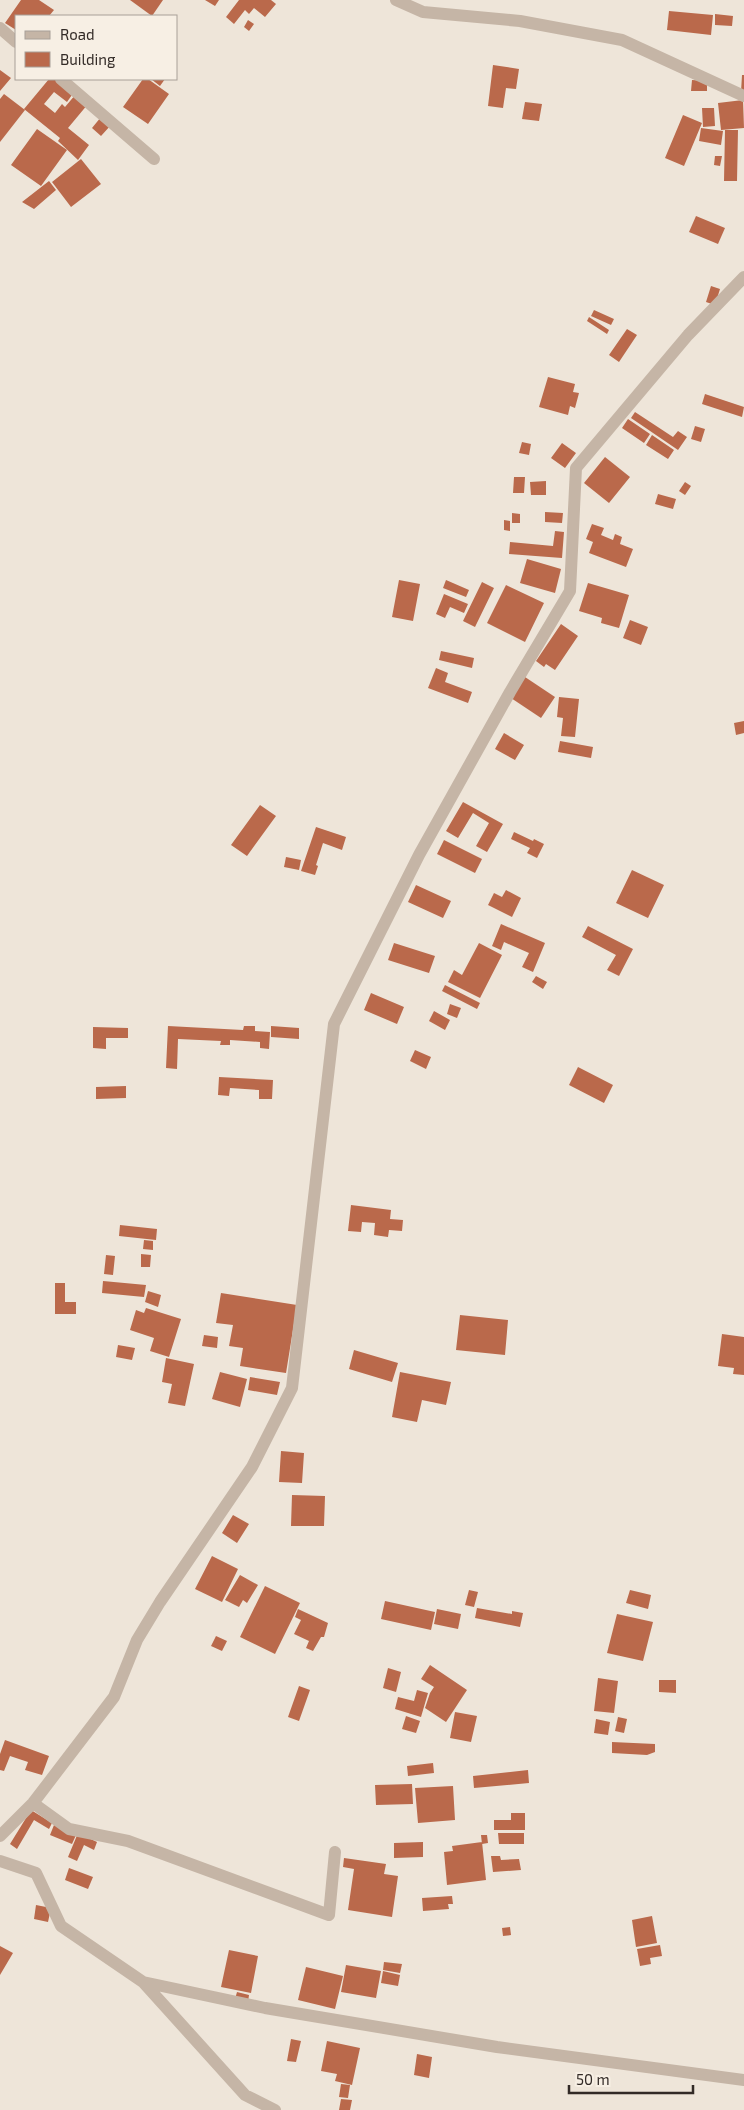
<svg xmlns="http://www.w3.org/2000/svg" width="744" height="2110" font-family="'Exo 2',sans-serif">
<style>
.building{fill:#ba694b}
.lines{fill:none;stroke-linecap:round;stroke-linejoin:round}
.minor{stroke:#c5b5a6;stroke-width:12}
.tertiary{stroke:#c5b5a6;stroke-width:12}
</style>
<rect width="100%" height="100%" fill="#eee5d9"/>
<path class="building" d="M21 0H39L54 10 49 16H16V30L5 23Z
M130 0H163L152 16Z
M205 0H219L215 6Z
M239 0H271L276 4 265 17 254 8 249 14 245 10 234 24 226 17Z
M669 11 713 15 711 35 667 30Z
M715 14 733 16 732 26 715 25Z
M248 20 254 24 249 31 244 27Z
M493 65 519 69 516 89 506 88 503 108 488 106Z
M0 70 11 78 0 91Z
M742 75H744V92H741Z
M49 79H58L74 92 67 102 54 92 44 104 55 113 62 104 65 107 76 94 88 104 68 128 89 145 78 160 58 141 60 138 24 109Z
M143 79H148L169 94 148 124 123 107Z
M151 79H165L160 86Z
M692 80 707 81V91H691Z
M4 94 25 110 0 142V99Z
M743 100 744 128 721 130 718 103Z
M525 102 542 104 539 121 522 119Z
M702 108H714L715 126 703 127Z
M683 115 702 123 684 166 665 158Z
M101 117 111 125 101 136 92 128Z
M701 128 723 131 721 145 699 141Z
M37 129 67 150 41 186 11 165Z
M725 130H738L737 181H724Z
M715 156H722L720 166 714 165Z
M81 159 101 184 71 207 52 182Z
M49 181 56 190 34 209 22 202Z
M696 216 725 228 718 244 689 232Z
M711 286 720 289 715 305 706 302Z
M594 310 614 319 611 325 591 316Z
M589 317 609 330 607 334 587 321Z
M627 329 637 335 619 362 609 355Z
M548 377 575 384 573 392 579 393 575 408 570 406 568 415 539 407Z
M705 394 744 407 742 417 702 404Z
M635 412 673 437 678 431 687 437 678 450 631 418Z
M628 419 650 434 644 443 622 428Z
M695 426 705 429 701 442 691 439Z
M652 435 674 450 668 459 646 445Z
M522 442 531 444 529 455 519 453Z
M562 443 576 453 565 468 551 458Z
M605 457 630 477 609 503 584 483Z
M514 477H525L524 493H513Z
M546 481V495H531L530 482Z
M685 482 691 486 685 495 679 491Z
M658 494 676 499 673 509 655 504Z
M545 512 563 513 562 523 545 522Z
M512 513 520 514V523H512Z
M504 520 510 521V531L504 530Z
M592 524 604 528 601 535 613 540 615 534 622 537 620 544 633 549 626 567 589 553 593 542 586 539Z
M555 531 564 532 562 558 509 554 510 542 553 546Z
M527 559 561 569 555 593 520 583Z
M399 580 420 584 413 621 392 617Z
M446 580 469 590 466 597 443 588Z
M482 582 494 588 475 627 463 621Z
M588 583 629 595 619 628 601 623 602 618 579 611Z
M506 585 544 603 525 642 487 623Z
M444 594 468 604 464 613 450 607 445 618 436 614Z
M630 620 648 627 641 645 623 638Z
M561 624 578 636 555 670 546 664 544 667 536 661Z
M441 651 474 658 472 668 439 660Z
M436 668 448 673 445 682 472 692 468 703 428 688Z
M525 677 555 697 541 718 511 698Z
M559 697 579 699 575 737 561 736 563 718 557 717Z
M744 721V733L736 735 734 723Z
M504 733 524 745 515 760 495 749Z
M560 741 593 747 591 758 558 752Z
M463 802 503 824 487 852 476 846 489 823 473 813 458 838 446 831Z
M260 805 276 816 247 856 231 845Z
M316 827 346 837 342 850 323 843 316 865 318 866 315 875 301 871Z
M514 832 533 841 534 839 544 844 537 858 527 853 530 848 511 839Z
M444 840 482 859 475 873 437 854Z
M286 857 301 860 299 870 284 867Z
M632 870 664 885 648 918 616 903Z
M416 885 451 901 443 918 408 902Z
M506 890 521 898 512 917 488 905 494 893 502 897Z
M501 924 545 943 533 972 522 967 529 953 504 942 501 950 492 946Z
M588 926 633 949 619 976 607 970 616 955 582 937Z
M394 943 435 956 429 973 388 960Z
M479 943 502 955 480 998 448 982 454 970 462 975Z
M536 976 547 982 543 989 532 982Z
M445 985 480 1003 477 1009 442 991Z
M371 993 404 1007 397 1024 364 1010Z
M450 1004 461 1008 457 1018 447 1014Z
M434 1011 450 1020 445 1030 429 1021Z
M168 1026 243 1030 244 1026H255V1031L270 1032 269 1049 260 1048V1042L230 1040V1045H220L221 1041 178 1039 177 1069 166 1068Z
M271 1026 299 1028V1039L271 1037Z
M93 1027 128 1028V1038H106V1049L93 1048Z
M415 1050 431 1057 426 1069 410 1061Z
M578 1067 613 1085 604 1103 569 1085Z
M219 1077 273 1080 272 1099H259V1090L230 1088 229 1096 218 1095Z
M126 1086V1098L96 1099V1087Z
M351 1205 391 1210 390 1219 403 1220 402 1231 389 1230 388 1237 374 1235 375 1223 362 1222 361 1232 348 1231Z
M120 1225 157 1229 156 1240 119 1236Z
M144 1240 153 1241V1250L143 1249Z
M141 1254 151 1255 150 1267H141Z
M106 1255 115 1256 113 1275 104 1274Z
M103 1281 146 1285 144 1297 102 1293Z
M55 1283H65V1302H76V1314H55Z
M148 1291 161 1295 158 1307 145 1302Z
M221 1293 297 1305 286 1373 240 1366 243 1348 229 1346 233 1325 216 1323Z
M146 1308 181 1319 169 1357 150 1351 154 1338 130 1330 136 1310 144 1313Z
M460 1315 508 1320 505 1355 456 1350Z
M722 1334 744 1337V1375L733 1374 734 1368 718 1366Z
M204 1335 218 1337 217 1348 202 1346Z
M118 1345 135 1348 132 1360 116 1357Z
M354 1350 398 1363 392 1382 349 1369Z
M166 1358 194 1364 185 1406 168 1403 172 1384 162 1382Z
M220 1372 247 1379 240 1407 212 1399Z
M400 1372 451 1382 446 1405 422 1400 417 1422 392 1417Z
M250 1377 280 1382 277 1395 248 1390Z
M281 1451 304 1453 302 1483 279 1482Z
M292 1495 325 1496 324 1526H291Z
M233 1515 249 1524 237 1543 222 1533Z
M212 1556 238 1569 222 1602 195 1589Z
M240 1575 258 1585 247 1603 243 1600 239 1607 225 1600Z
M265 1586 300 1603 275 1654 240 1637Z
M469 1590 478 1592 474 1607 465 1605Z
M630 1590 651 1595 648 1609 626 1603Z
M385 1601 435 1612 431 1630 381 1619Z
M477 1608 512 1614V1611L523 1613 520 1627 475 1618Z
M298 1609 328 1623 324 1637H321L313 1651 306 1648 309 1641 294 1634 301 1620 295 1617Z
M437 1609 461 1614 458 1629 434 1624Z
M617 1614 653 1622 643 1661 607 1653Z
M216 1636 227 1641 222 1651 211 1646Z
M430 1665 467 1690 446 1722 425 1708 430 1693 434 1687 421 1679Z
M388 1668 401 1672 396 1692 383 1688Z
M598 1678 618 1681 614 1713 594 1711Z
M659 1680H676V1693L659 1692Z
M299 1686 310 1690 299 1721 288 1717Z
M417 1690 428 1693 421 1717 395 1709 398 1697 414 1701Z
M455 1712 477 1716 471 1742 450 1738Z
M406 1716 420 1721 416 1733 402 1729Z
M618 1717 627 1719 624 1733 615 1731Z
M596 1719 610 1722 608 1735 594 1733Z
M5 1740 49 1756 42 1775 25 1770 28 1762 10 1756 4 1771 0 1770V1754Z
M612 1742 655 1744V1752L647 1755 612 1753Z
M433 1763 434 1773 408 1776 407 1766Z
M528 1770 529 1783 474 1788 473 1776Z
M412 1784 413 1804 376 1805 375 1785Z
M453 1786 455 1820 418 1823 415 1788Z
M31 1810 52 1823 49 1829 34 1820 17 1849 10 1844Z
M511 1813H525V1830H494V1820H511Z
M54 1825 76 1835 72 1844 50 1835Z
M78 1833 97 1842 94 1850 84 1845 77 1861 68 1857Z
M498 1833H524V1844H499Z
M481 1835H487L488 1843 482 1844Z
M423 1842V1857L394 1858V1843Z
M482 1842 486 1880 447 1885 444 1852 453 1851 452 1846Z
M491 1856H500L501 1860 519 1859 521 1870 493 1872Z
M344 1858 386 1864 384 1874 398 1876 392 1917 348 1910 354 1869 343 1867Z
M69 1868 93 1877 88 1889 65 1880Z
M452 1896 453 1904H448L449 1909 423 1911 422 1898Z
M36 1905 51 1908 48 1922 34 1919Z
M652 1916 657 1943 636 1947 632 1920Z
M510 1927 511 1935 503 1936 502 1928Z
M660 1945 662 1956 650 1958 651 1964 640 1966 637 1949Z
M0 1946 13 1953 0 1975Z
M229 1950 258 1956 251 1993 221 1987Z
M384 1962 402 1964 400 1973 383 1970Z
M346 1965 381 1971 376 1998 341 1992Z
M306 1967 343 1976 335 2009 298 2000Z
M383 1971 400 1975 398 1986 381 1983Z
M237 1992 249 1995 248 2002 235 1999Z
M291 2039 301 2041 296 2062 287 2061Z
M327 2041 360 2048 352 2085 335 2081 337 2074 321 2071Z
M417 2054 432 2057 429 2078 414 2075Z
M341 2084 350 2085 348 2098 339 2097Z
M341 2099 352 2100 350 2110H339Z"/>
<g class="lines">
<path class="minor" d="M0 28 16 42
M61 79 154 159
M33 1803 69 1829 128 1841 329 1915 335 1852
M0 1836 33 1803 114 1697 137 1640 160 1602 252 1467 292 1388 334 1024 419 855 510 692 570 591 576 468 688 335 744 277
M0 1861 36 1873 61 1926 143 1982 245 2095 275 2110
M143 1982 265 2008 497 2047 744 2080"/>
<path class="tertiary" d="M396 0 423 12 520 21 622 40 744 96"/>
</g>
<rect x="15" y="15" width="162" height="65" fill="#f7efe4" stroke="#a8a098"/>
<rect x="25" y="31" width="25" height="8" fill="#c5b5a6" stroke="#a8a098"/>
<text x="60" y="40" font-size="15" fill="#322a26">Road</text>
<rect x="25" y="52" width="25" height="15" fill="#ba694b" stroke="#a8a098"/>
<text x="60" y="65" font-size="15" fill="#322a26">Building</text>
<path d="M569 2085v8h124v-8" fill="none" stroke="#322a26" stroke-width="2.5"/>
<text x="576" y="2085" font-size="15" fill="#322a26" stroke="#f7efe4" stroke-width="4" paint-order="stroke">50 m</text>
</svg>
